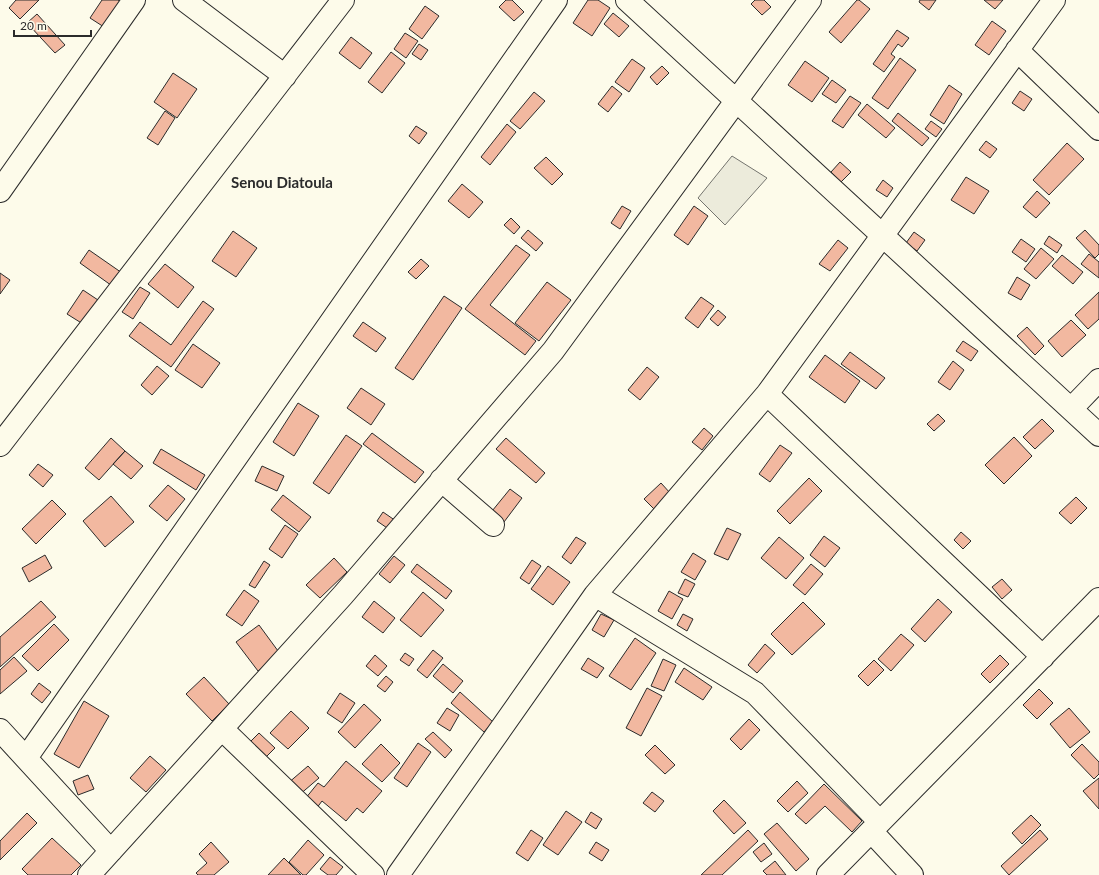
<svg xmlns="http://www.w3.org/2000/svg" width="1099" height="875" font-family="Lato,sans-serif">
<style>
.green{fill:#ecebdb;stroke:#74746e}
.building{fill:#f2b8a0;stroke:#2b2b2b}
.lines{fill:none;stroke-linecap:round;stroke-linejoin:round}
.minor-casing{stroke:#2b2b2b;stroke-width:24}
.minor{stroke:#fdfbea;stroke-width:22}
.labels{text-anchor:middle;dominant-baseline:central;stroke-width:3;stroke-linejoin:round;paint-order:stroke}
.quarter-label{font-size:15px;font-weight:bold;fill:#2b2b2b;stroke:#fdfbea}
</style>
<rect width="100%" height="100%" fill="#fdfbea"/>
<path class="green" d="M732 156 767 178 725 225 698 198Z"/>
<path class="building" d="M16 0H39L20 19 9 8Z
M102 0H118L121 2 104 27 90 18Z
M506 0H512L524 12 514 21 499 7Z
M588 0H598L610 8 592 36 573 23Z
M755 0H764L771 7 762 15 751 4Z
M857 0H859L870 9 841 43 829 32Z
M920 0H936L929 10 919 2Z
M984 0H1003L995 9Z
M425 6 439 16 422 39 409 29Z
M613 13 629 26 619 37 604 24Z
M37 14 65 45 55 53 27 23Z
M992 21 1006 31 989 55 975 45Z
M897 30 909 38 902 47 898 44 891 54 895 57 884 72 873 64Z
M405 33 418 41 406 58 394 49Z
M351 37 372 53 360 69 339 53Z
M419 44 428 50 421 60 412 54Z
M391 52 405 63 382 93 368 82Z
M900 58 916 70 888 109 872 98Z
M632 59 645 68 629 92 615 82Z
M805 61 829 78 812 102 788 85Z
M662 66 669 73 657 85 650 77Z
M173 73 197 89 177 118 154 102Z
M832 80 846 90 836 103 822 94Z
M949 85 962 94 944 124 930 115Z
M612 86 622 94 608 112 598 104Z
M1020 91 1032 99 1024 111 1012 103Z
M534 92 545 101 520 129 510 121Z
M850 96 861 103 843 128 832 121Z
M867 104 895 128 886 138 858 115Z
M165 111 175 118 158 145 147 138Z
M898 113 929 138 922 146 892 121Z
M931 121 942 129 936 137 925 129Z
M507 124 516 132 490 165 481 157Z
M416 126 427 133 419 144 409 136Z
M986 141 997 149 990 158 979 150Z
M1067 143 1084 159 1049 195 1033 180Z
M546 157 563 174 552 185 534 168Z
M840 162 851 172 841 182 831 172Z
M966 177 989 191 974 214 951 200Z
M883 180 893 188 887 197 876 190Z
M462 184 483 202 469 218 448 201Z
M1037 191 1050 203 1036 218 1023 207Z
M622 206 631 211 620 229 611 223Z
M694 206 708 216 688 245 674 235Z
M511 218 520 227 514 234 504 225Z
M528 230 543 243 536 251 521 238Z
M1085 230 1099 245V254L1095 258 1076 238Z
M233 231 257 248 236 277 212 261Z
M914 232 925 240 917 251 906 243Z
M1049 236 1062 245 1057 253 1044 244Z
M1021 239 1035 249 1026 262 1012 252Z
M838 240 848 248 830 271 819 264Z
M516 245 530 255 490 305 536 341 525 355 465 309Z
M1041 248 1054 259 1036 279 1024 269Z
M89 250 125 275 115 288 80 263Z
M1089 254 1099 262V278L1081 264Z
M1062 255 1083 272 1073 284 1052 266Z
M421 259 429 266 416 279 408 272Z
M165 264 194 287 178 308 148 284Z
M0 273 10 280 0 294Z
M1017 277 1030 285 1021 300 1008 293Z
M547 282 571 300 539 341 515 323Z
M140 287 150 293 133 319 122 312Z
M83 290 98 300 83 324 67 314Z
M1099 292V319L1088 329 1075 315Z
M444 296 462 308 413 380 395 368Z
M701 297 714 306 698 328 685 318Z
M203 301 214 309 171 367 129 336 140 322 171 345Z
M718 310 726 317 718 326 710 319Z
M1071 320 1086 335 1062 357 1048 341Z
M363 322 386 338 376 352 353 336Z
M1027 327 1044 346 1035 355 1017 336Z
M963 341 978 351 971 361 956 351Z
M193 344 220 363 202 388 175 370Z
M850 352 885 378 876 389 841 364Z
M825 355 860 381 845 403 809 377Z
M953 361 964 370 950 390 938 382Z
M157 366 169 376 152 395 141 385Z
M647 367 659 377 640 400 628 390Z
M361 388 385 404 371 425 347 408Z
M298 403 319 416 294 456 273 442Z
M938 414 945 421 934 431 927 424Z
M1042 419 1054 431 1035 449 1023 437Z
M704 428 713 436 702 450 692 442Z
M372 433 424 472 415 483 363 444Z
M346 435 362 446 329 494 313 483Z
M1014 437 1032 456 1004 484 985 465Z
M111 438 125 451 99 480 85 468Z
M506 438 545 473 536 483 496 449Z
M780 445 792 453 770 482 759 474Z
M161 449 205 475 196 490 153 463Z
M125 451 143 466 131 479 113 464Z
M38 464 53 475 43 487 29 475Z
M262 466 284 476 277 491 255 481Z
M809 478 822 491 790 524 777 511Z
M661 483 671 494 655 510 644 499Z
M168 485 185 499 167 521 149 506Z
M510 489 522 498 501 526 488 516Z
M283 495 311 517 299 532 271 510Z
M111 496 134 522 105 547 83 521Z
M1076 497 1087 508 1071 524 1059 513Z
M52 500 66 514 36 544 22 529Z
M383 512 396 521 390 530 377 521Z
M285 525 298 534 282 558 269 549Z
M727 528 741 534 728 560 714 554Z
M961 532 971 541 963 549 954 540Z
M824 536 840 548 825 567 810 555Z
M576 537 586 543 571 564 562 557Z
M779 537 804 558 786 579 761 558Z
M693 553 706 561 695 580 681 572Z
M45 555 52 568 29 582 22 568Z
M394 556 405 565 390 583 379 574Z
M334 558 347 572 320 598 306 585Z
M532 560 541 566 529 584 520 578Z
M264 561 270 565 255 588 249 585Z
M417 564 452 591 446 599 411 572Z
M811 564 823 574 805 595 793 585Z
M548 566 570 582 553 605 531 589Z
M685 579 695 584 688 597 678 593Z
M1002 579 1012 590 1002 599 992 587Z
M244 590 259 601 242 626 226 615Z
M669 591 683 599 672 619 658 611Z
M423 592 444 610 421 637 400 620Z
M938 599 952 612 925 642 911 629Z
M41 601 56 617 0 667V637Z
M374 601 395 618 383 633 362 617Z
M803 602 825 624 792 655 771 634Z
M601 614 614 620 604 637 592 630Z
M683 614 693 619 687 631 677 625Z
M54 624 69 640 38 671 22 656Z
M259 625 281 655 258 671 236 642Z
M901 634 914 645 891 671 878 659Z
M635 638 656 653 631 690 609 676Z
M765 644 775 653 757 673 748 665Z
M433 650 443 658 427 678 417 670Z
M405 653 414 659 409 666 400 660Z
M375 655 387 666 378 676 366 666Z
M1000 655 1009 664 990 683 981 674Z
M14 657 27 671 0 694V670Z
M588 658 604 668 597 678 581 669Z
M663 659 676 665 664 691 651 686Z
M874 660 884 670 868 686 858 676Z
M443 664 463 681 453 693 433 676Z
M684 668 712 687 703 700 675 682Z
M386 676 393 682 385 692 377 686Z
M204 677 229 704 212 721 186 694Z
M39 683 51 692 42 703 31 694Z
M647 688 662 696 641 736 626 728Z
M1039 689 1053 703 1037 719 1023 705Z
M460 692 493 722 484 732 451 703Z
M340 693 355 703 342 723 327 713Z
M84 701 109 716 79 768 54 754Z
M364 704 381 720 355 748 338 732Z
M447 708 459 715 450 731 437 723Z
M1069 708 1090 732 1070 748 1050 724Z
M291 711 309 728 288 749 270 733Z
M749 719 760 730 741 750 730 739Z
M433 732 452 750 445 758 425 739Z
M259 733 275 748 261 762 246 746Z
M418 743 431 752 407 787 394 778Z
M381 744 400 763 382 782 362 764Z
M1082 744 1099 762V774L1094 779 1071 755Z
M655 745 675 765 665 774 645 755Z
M150 756 166 770 146 792 130 778Z
M346 761 382 791 363 813 357 808 346 821 322 801 316 809 305 799 318 783 324 787Z
M308 766 319 778 298 796 287 784Z
M88 775 94 789 78 795 73 781Z
M1099 778V809L1083 791Z
M797 781 808 793 788 812 777 801Z
M824 784 862 821 852 832 825 806 806 824 795 814Z
M652 792 664 801 655 812 643 803Z
M724 800 746 823 734 834 713 811Z
M566 811 582 822 558 855 543 845Z
M591 812 602 819 596 829 585 822Z
M27 813 37 823 0 860V841Z
M1031 815 1041 825 1022 844 1012 833Z
M777 823 809 859 796 871 764 834Z
M531 830 543 838 528 861 516 853Z
M748 830 758 841 722 875H701Z
M1040 830 1048 839 1009 875 1001 866Z
M52 838 81 865 71 875H28L22 869Z
M308 840 324 855 306 875H303L289 862Z
M211 842 229 862 214 875H198L196 873 207 863 199 854Z
M596 842 609 850 602 861 589 853Z
M764 843 772 854 761 862 753 852Z
M330 857 343 867 336 875H328L320 869Z
M284 858 301 875H268Z
M775 861 786 875H767L763 871Z"/>
<g class="lines">
<g class="minor-casing">
<path id="minor" d="M184 0 285 76
M627 0 1099 435
M1017 50 1099 129
M0 191 134 0
M767 394 1043 657
M1071 409 1099 380
M0 445 343 0
M441 480 493 525
M595 595 755 693 880 822
M222 729 373 875
M0 730 111 851
M26 758 556 0
M871 831 912 875
M89 875 343 595 553 351 810 0
M398 875 595 595 767 394 1054 0
M828 875 1099 599"/>
</g>
<use href="#minor" class="minor"/>
</g>
<g class="labels">
<g class="quarter-label">
<text x="282" y="182">Senou Diatoula</text>
</g>
</g>
<path d="M14 30v6h77v-6" fill="none" stroke="#2b2b2b" stroke-width="2"/>
<text x="20" y="30" font-size="12" fill="#2b2b2b" stroke="#fdfbea" stroke-width="3" paint-order="stroke">20 m</text>
</svg>
